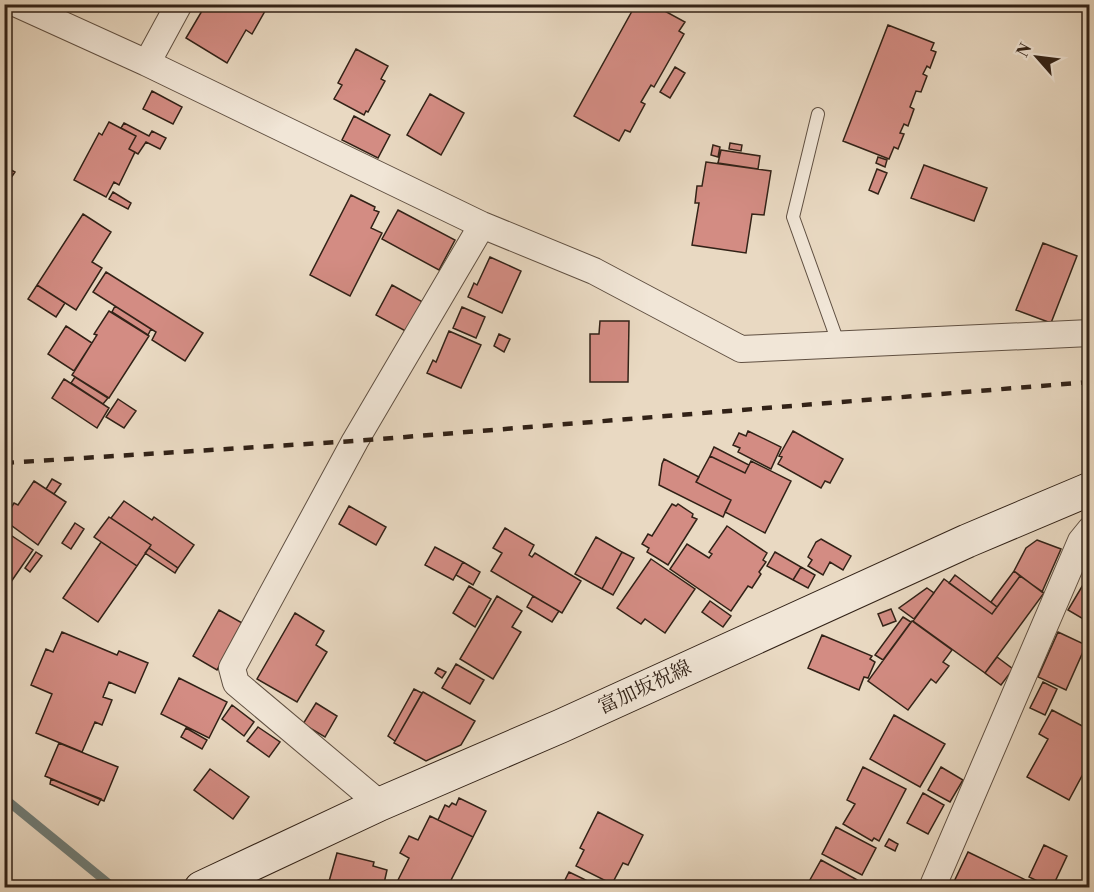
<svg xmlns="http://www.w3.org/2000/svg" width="1094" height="892" font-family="'Libre Bodoni','Noto Serif JP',serif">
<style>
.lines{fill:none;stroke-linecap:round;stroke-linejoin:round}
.stream{stroke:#707d78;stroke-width:9}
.building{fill:#d38c83;stroke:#322217;stroke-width:1.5}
.service-casing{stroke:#605042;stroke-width:14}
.minor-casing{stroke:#605042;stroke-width:28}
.secondary-casing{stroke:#322217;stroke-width:35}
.service{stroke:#f1e6d7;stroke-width:12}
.minor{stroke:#f1e6d7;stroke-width:26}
.secondary{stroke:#f1e6d7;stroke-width:33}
.rail{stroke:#322217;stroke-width:4.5;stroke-dasharray:10 10;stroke-linecap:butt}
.labels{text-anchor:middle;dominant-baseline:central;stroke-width:6;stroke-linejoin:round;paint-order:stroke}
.street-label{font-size:20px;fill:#322217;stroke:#f1e6d7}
</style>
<rect width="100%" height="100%" fill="#e9d9c2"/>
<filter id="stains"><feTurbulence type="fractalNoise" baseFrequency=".00333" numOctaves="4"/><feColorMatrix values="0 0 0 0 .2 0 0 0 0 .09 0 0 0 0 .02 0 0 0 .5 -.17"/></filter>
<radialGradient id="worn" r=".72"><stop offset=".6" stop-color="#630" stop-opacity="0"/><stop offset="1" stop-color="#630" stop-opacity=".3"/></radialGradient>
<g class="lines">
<path class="stream" d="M4 798 114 888"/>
</g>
<path class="building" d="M206 4H269L252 34 246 30 227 63 186 38Z
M636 4H652L685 22 679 31 684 34 654 87 651 85 641 102 645 104 630 132 625 130 619 141 574 116Z
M888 25 934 43 931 50 936 52 930 68 927 66 923 74 927 76 921 92 916 91 910 107 914 109 908 126 904 124 900 133 904 134 898 149 894 147 889 159 843 141Z
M356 49 388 66 381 79 385 81 368 112 366 111 364 115 334 99 342 85 338 83Z
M675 67 685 73 670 98 660 92Z
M152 91 182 107 173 124 143 109Z
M430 94 464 113 441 155 407 135Z
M354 116 390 135 378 158 342 140Z
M109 122 136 136 129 149 135 152 119 185 114 182 106 197 74 180 99 133 102 135Z
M124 123 149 136 152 131 166 138 160 149 146 142 138 154 129 149 136 136 121 128Z
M730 143 742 145 741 151 729 149Z
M713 145 720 147 718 157 711 155Z
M721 150 760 156 758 169 718 163Z
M878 157 887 160 885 167 876 163Z
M706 162 771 171 764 215 752 214 746 253 692 245 699 203H695L697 186H702Z
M924 165 987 188 974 221 911 198Z
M4 166 15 172 4 188Z
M877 169 887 173 878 194 869 190Z
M113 192 131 203 128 209 109 199Z
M351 195 375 207 374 210 379 212 371 228 382 233 350 296 310 275Z
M398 210 455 240 439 270 382 239Z
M83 214 111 232 92 262 102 268 76 310 37 285Z
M1043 243 1077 256 1051 323 1016 310Z
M490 257 521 271 502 313 468 297 474 283 477 285Z
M106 272 203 333 185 361 152 340 156 332 93 292Z
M37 285 65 303 56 317 28 299Z
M392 285 428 305 411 334 376 315Z
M115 306 151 329 148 335 112 312Z
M462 307 485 317 476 338 453 328Z
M109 311 149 336 109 398 72 375 97 335 94 334Z
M600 321H629L628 382H590V334H599Z
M66 326 92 343 74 371 48 354Z
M449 331 481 345 461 388 427 373 433 360 436 362Z
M499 334 510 339 504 352 494 346Z
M75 377 108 398 103 404 71 383Z
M64 379 109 408 97 428 52 398Z
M118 399 136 411 124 428 106 417Z
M748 431 781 447 771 469 738 452 740 448 733 445 739 433 746 436Z
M793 431 843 459 830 483 825 481 821 488 778 464 782 457 779 456Z
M714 447 749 465 745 473 710 456Z
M710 456 745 473 751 461 791 481 765 533 725 512 731 500 696 482Z
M664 459 699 477 696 482 731 500 723 517 659 485 662 464Z
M52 479 61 484 54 494 46 489Z
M34 481 66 502 38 545 4 520 14 503 18 505Z
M124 501 152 520 154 517 194 545 178 568 149 548 151 545 111 518Z
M672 504 676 506 678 504 693 514 692 517 697 519 668 565 647 552 649 548 642 544 648 534 652 536Z
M349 506 386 527 376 545 339 524Z
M109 517 151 545 137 566 94 537Z
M75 523 84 529 71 549 62 543Z
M727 526 767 553 763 560 766 562 759 572 761 574 752 588 748 586 731 611 670 569 687 544 709 558 712 554 709 552Z
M505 528 534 545 529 555 532 557 535 553 581 581 562 613 491 571 502 553 493 548Z
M6 532 33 550 4 592V534Z
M596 537 622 552 602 589 575 574Z
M821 539 851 556 843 570 830 562 823 575 808 566 812 560 808 557 816 542Z
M1037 540 1061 549 1042 592 1014 571 1026 548Z
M101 542 137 566 98 622 63 598Z
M435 547 463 562 453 580 425 565Z
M149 548 178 568 175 573 145 553Z
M36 552 42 556 30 572 25 568Z
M622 552 634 558 613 595 602 589Z
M775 552 801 567 793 580 767 566Z
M651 559 695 589 665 633 645 619 641 624 617 608Z
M463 562 480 572 473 585 456 575Z
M801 567 815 575 808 588 793 580Z
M1014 571 1020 576 997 607 991 602Z
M1090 573V623L1068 610Z
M955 575 997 607 992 614 949 583Z
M1020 576 1044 593 985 673 913 621 944 579 992 614Z
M469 586 491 599 475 627 453 613Z
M927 588 934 593 914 619 899 608Z
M497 596 522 611 512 627 521 632 493 679 460 659Z
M533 596 559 611 552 622 527 607Z
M710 601 731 616 723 627 702 612Z
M891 609 896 621 883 626 878 614Z
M219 610 244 624 217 670 193 656Z
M295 613 324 631 316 645 327 652 297 702 257 679Z
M903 617 911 622 883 660 875 655Z
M912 621 952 650 943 662 949 666 936 683 931 679 908 710 868 681Z
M62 632 117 655 119 651 148 663 135 693 109 682 103 697 112 700 102 725 95 722 82 752 36 733 52 694 31 685 46 649 53 652Z
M1058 632 1086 645 1066 690 1038 677Z
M822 635 872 656 870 659 875 662 868 678 864 677 859 690 808 668Z
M997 657 1013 669 1001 685 985 673Z
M456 664 484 680 470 704 442 688Z
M438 668 446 672 442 678 435 673Z
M179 678 227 702 209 738 161 714Z
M1043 682 1057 689 1045 715 1030 708Z
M414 689 422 693 395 741 388 736Z
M423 692 475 721 461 745 426 761 394 743Z
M316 703 337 716 325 737 303 724Z
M232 705 254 722 244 736 222 719Z
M1052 710 1090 730V761L1069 800 1027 777 1048 739 1039 734Z
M894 715 945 744 920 787 870 759Z
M258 727 280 742 269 757 247 741Z
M186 728 207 740 202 749 181 737Z
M59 743 118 767 104 801 45 776Z
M863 767 906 789 879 841 874 838 872 841 843 824 855 804 847 800Z
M941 767 963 780 950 802 928 790Z
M210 769 249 797 233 819 194 790Z
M51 779 101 799 98 805 50 784Z
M923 793 944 805 928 834 907 823Z
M459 798 486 811 473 837 438 820 445 805 449 807 452 803 456 805Z
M598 812 643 835 628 865 623 863 612 884 576 866 584 850 580 848Z
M430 816 473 837 447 888H394L409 858 400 853 409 836 418 840Z
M836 827 876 848 862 875 822 854Z
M889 839 898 844 895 851 885 846Z
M1044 845 1067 856 1052 888 1029 877Z
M968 852 1034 884 1032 888H951Z
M337 853 374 862 373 866 387 870 383 888H339L328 885Z
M821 860 861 882 857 888 806 887Z
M569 872 588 881 585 888H561Z"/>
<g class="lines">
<g class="service-casing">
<path id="service" d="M818 114 793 217 839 345"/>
</g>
<g class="minor-casing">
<path id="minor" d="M17 4 147 63 482 225 594 271 741 349 1090 333
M147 63 179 4
M380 804 236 683 232 668 355 441 482 225
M932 888 1081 541 1090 530"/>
</g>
<g class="secondary-casing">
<path id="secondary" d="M201 888 380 804 561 726 967 541 1090 489"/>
</g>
<use href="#service" class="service"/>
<use href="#minor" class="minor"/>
<use href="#secondary" class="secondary"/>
<path class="rail" d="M4 463 355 441 1090 382"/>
</g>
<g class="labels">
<g class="street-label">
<text transform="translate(645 688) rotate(-25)">富加坂祝線</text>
</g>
</g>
<rect width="1094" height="892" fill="none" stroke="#e9d9c2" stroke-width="24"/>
<rect x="6" y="6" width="1082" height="880" fill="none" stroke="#322217" stroke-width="3"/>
<rect x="12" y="12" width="1070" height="868" fill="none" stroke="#322217" stroke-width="1.5"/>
<g transform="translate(1037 57) rotate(298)" stroke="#f1e6d7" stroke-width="4.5" paint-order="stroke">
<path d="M0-4.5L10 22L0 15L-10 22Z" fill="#322217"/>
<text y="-9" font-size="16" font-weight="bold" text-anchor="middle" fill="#322217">N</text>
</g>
<rect width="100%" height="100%" filter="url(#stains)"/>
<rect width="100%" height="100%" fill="url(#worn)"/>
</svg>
